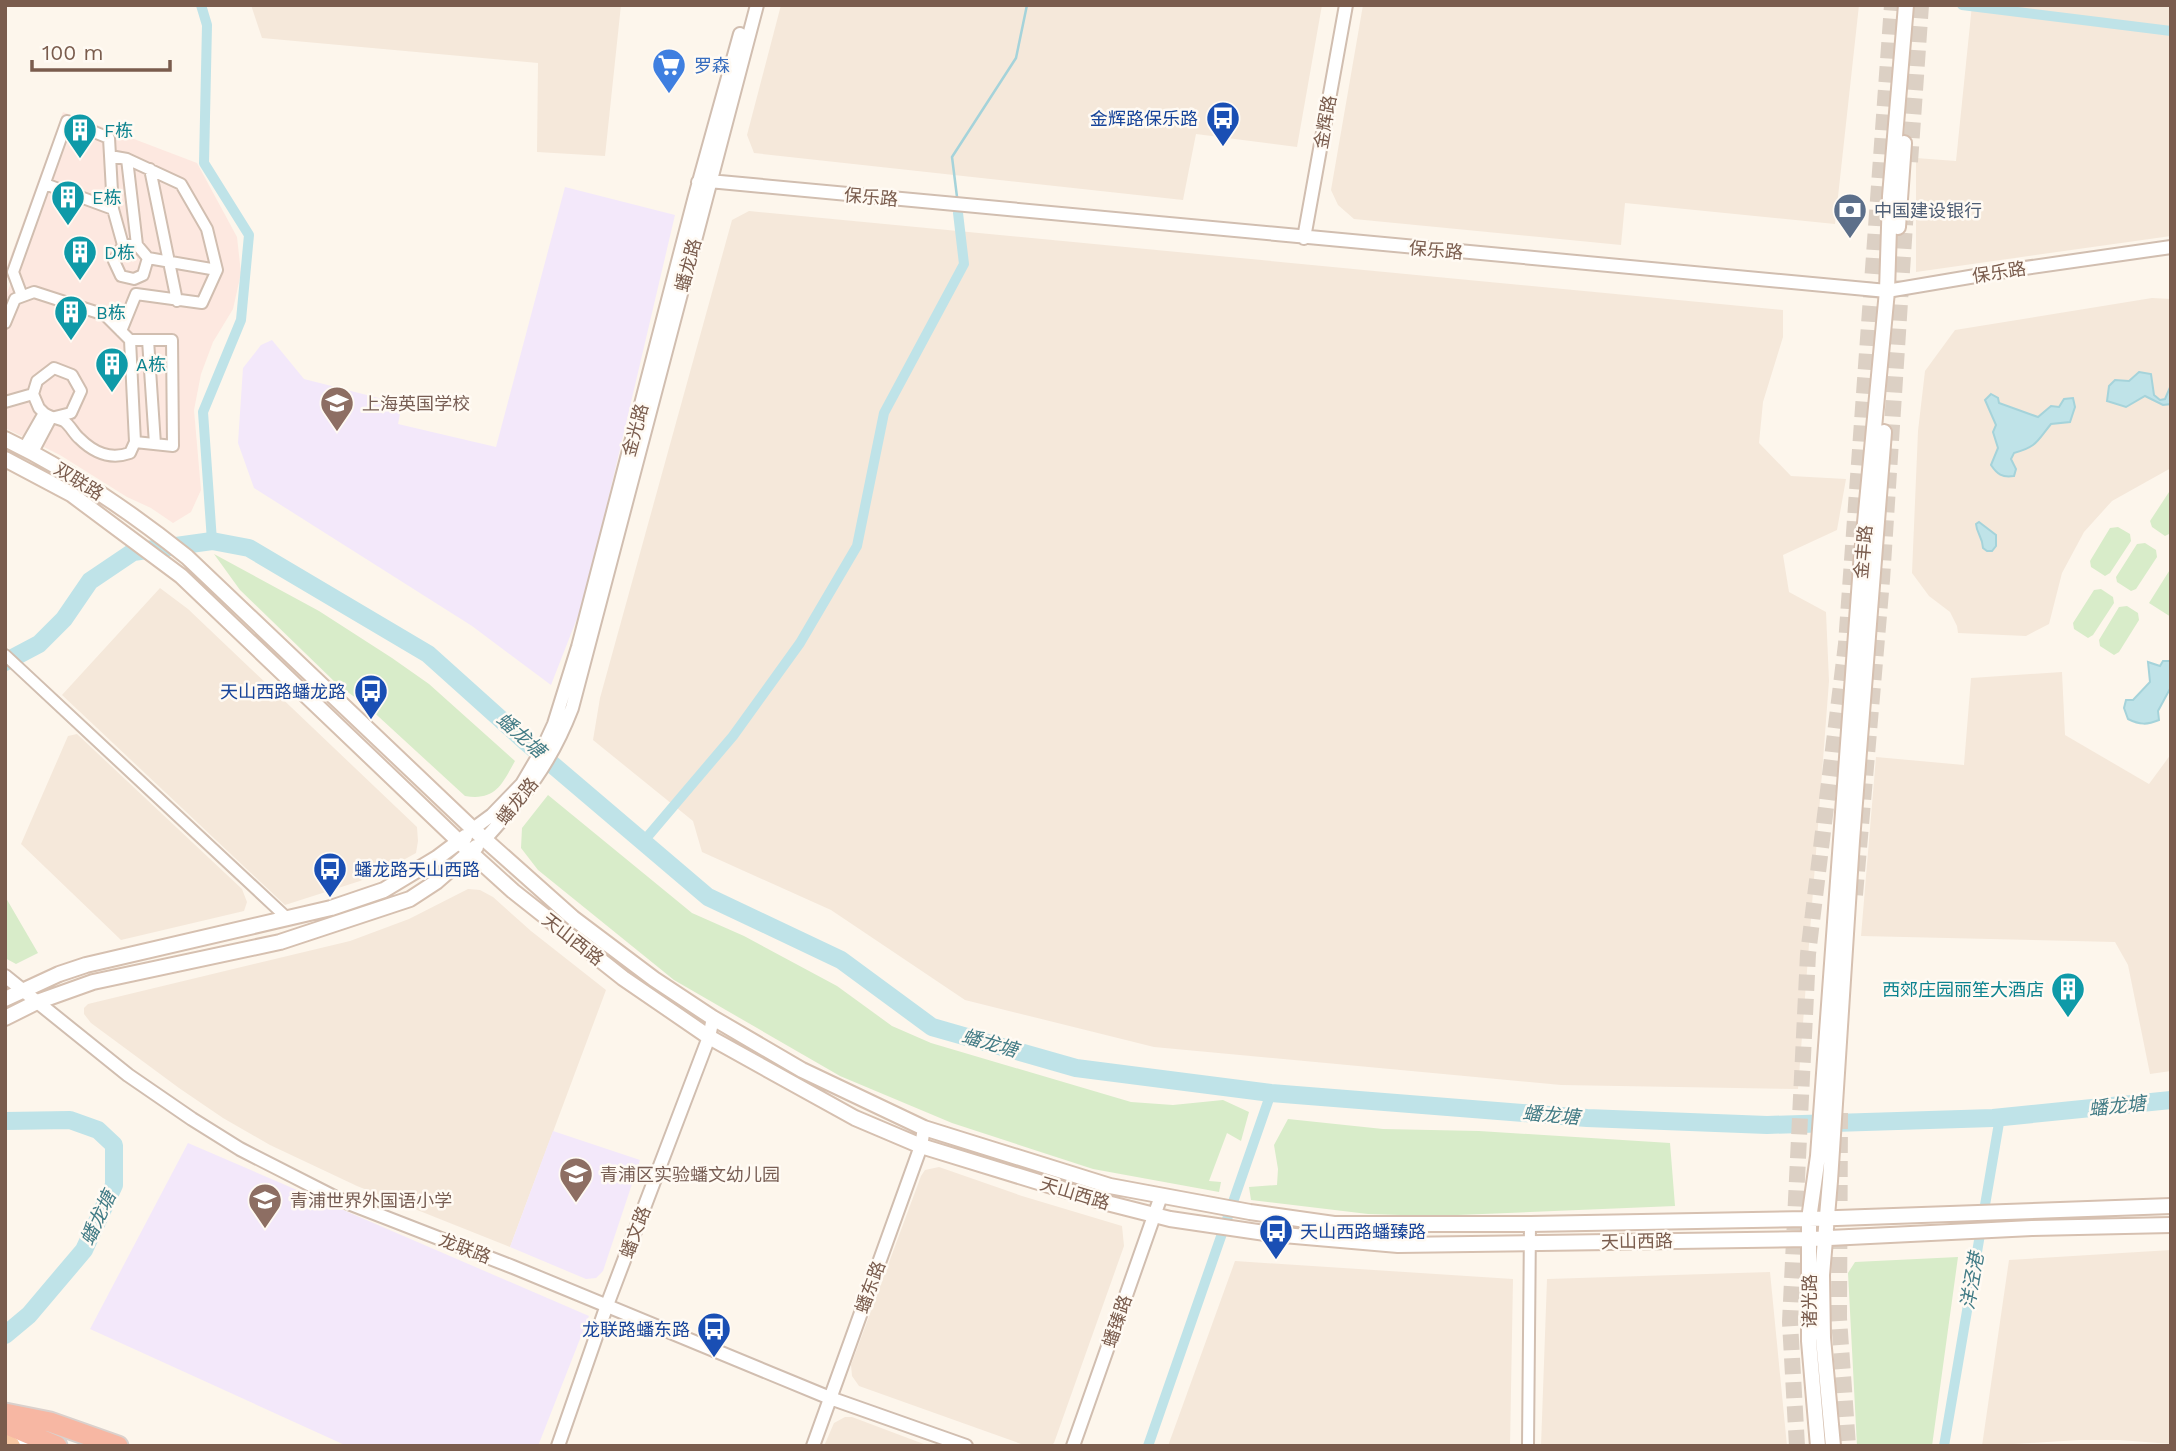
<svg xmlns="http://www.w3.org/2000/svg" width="2176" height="1451" font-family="'Work Sans','Noto Sans SC',sans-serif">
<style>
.residential{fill:#f5e8da}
.commercial{fill:#fde8e0}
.education{fill:#f3e8fa}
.green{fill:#d8ecc9}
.water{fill:#bfe3e8;stroke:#a5d3da;stroke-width:2}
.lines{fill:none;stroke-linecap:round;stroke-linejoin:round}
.stream{stroke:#a5d3da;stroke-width:2.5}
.canal{stroke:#bfe3e8;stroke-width:10}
.river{stroke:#bfe3e8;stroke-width:18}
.primary-tunnel{stroke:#dcd0c4;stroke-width:16;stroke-dasharray:16 8;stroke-linecap:butt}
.minor-casing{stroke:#d1beb0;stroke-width:14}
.tertiary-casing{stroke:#d1beb0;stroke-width:16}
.secondary-casing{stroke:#d6c0b0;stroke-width:18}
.trunk-casing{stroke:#dad1cd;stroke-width:21}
.motorway-casing{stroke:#dad1cd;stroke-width:23}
.minor{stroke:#fff;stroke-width:10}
.tertiary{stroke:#fff;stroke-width:12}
.secondary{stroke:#fff;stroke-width:14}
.trunk{stroke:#f9c8a4;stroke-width:18}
.motorway{stroke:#f7b7a3;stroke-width:19}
.labels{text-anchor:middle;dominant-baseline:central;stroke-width:5;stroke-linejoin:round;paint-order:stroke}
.shop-label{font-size:18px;fill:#366cbe;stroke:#fffaf3;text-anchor:start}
.transit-label{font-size:18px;fill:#164399;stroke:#fffaf3;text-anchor:end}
.street-label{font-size:18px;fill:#7a5c4d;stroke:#fffaf3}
.culture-label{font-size:18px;fill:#0d838f;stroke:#fffaf3;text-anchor:start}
.service-label{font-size:18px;fill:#4e5e75;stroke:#fffaf3;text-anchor:start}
.education-label{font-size:18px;fill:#785e54;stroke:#fffaf3;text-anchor:start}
.water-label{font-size:19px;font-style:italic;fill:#437c86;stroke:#fffaf3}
</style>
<rect width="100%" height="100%" fill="#fdf6ec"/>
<path class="residential" d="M251 5H621L605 156 537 152 538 63 262 38Z
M781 5H1322L1297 147 1196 134 1183 200 754 153 747 135Z
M1363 5H1859L1835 224 1625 203 1621 245 1354 219 1338 205 1331 190Z
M1972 5H2171V236L1916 272V158L1956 161Z
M749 211 1783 310V337L1763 402 1759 443 1791 476 1846 479 1837 530 1783 555 1789 592 1826 612 1829 681 1798 1089 1561 1085 1154 1047 965 1000 831 910 702 852 693 821 593 740 600 698 732 220Z
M2152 298 2171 299V468L2112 501 2084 532 2062 573 2049 624 2026 636 1958 633 1957 626 1950 612 1929 596 1912 573 1918 431 1925 371 1955 330Z
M160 588 188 609 417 827 418 841 416 853 389 868 360 881 285 905 62 695Z
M2062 672 2065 735 2149 784 2171 754V1071L2150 1074 2128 965 2115 942 1861 936 1876 757 1964 765 1971 678Z
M77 734 242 889 247 902 244 911 121 940 21 844 68 736Z
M468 889 480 890 493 897 531 931 606 990 510 1247 357 1186 270 1145 223 1118 179 1088 91 1023 84 1014V1008L88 1004 350 941 409 919Z
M939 1167 1022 1196 1122 1226 1124 1246 1054 1443 1050 1446 1024 1445 859 1386 852 1376 851 1365 921 1176 925 1170Z
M2171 1250V1444L2119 1440H2079L1982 1446 2009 1260Z
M1235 1261 1513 1279 1510 1446H1168Z
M1770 1272 1787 1446H1541L1547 1279Z
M845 1417H852L929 1446H824L834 1423Z"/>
<path class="commercial" d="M63 112 197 163 237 237 241 273 233 309 213 342 201 374 194 410 201 490 191 512 173 523 151 508 127 497 60 455 5 428V298L12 280 5 277V272Z"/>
<path class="education" d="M565 187 675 215 585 598 551 685 472 626 254 488 238 443 243 368 261 345 272 340 304 379 402 404 398 424 496 447Z
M553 1131 640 1160 603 1271 596 1278 586 1279 510 1247Z
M188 1143 589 1316 538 1446H347L90 1329Z"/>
<path class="green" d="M2171 489V533L2165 536 2152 527 2150 521Z
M2118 527 2130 534 2131 541 2110 573 2105 576 2091 567 2090 561 2110 528Z
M2145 543 2156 550 2157 557 2136 589 2131 591 2117 582 2116 577 2137 544Z
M214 554 319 611 392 658 429 684 515 761C502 784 496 801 465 796L367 706 338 685 240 590Z
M2171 568V617L2149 603Z
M2101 589 2113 597 2114 603 2093 635 2088 638 2074 629 2073 623 2094 590Z
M2127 606 2138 613 2139 620 2119 652 2114 655 2100 646 2099 640 2119 607Z
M548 795 692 913 744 936 837 986 892 1026 931 1043 1131 1102 1173 1105 1223 1100 1249 1112 1241 1141 1227 1133 1209 1181 1221 1182 1219 1192 1093 1169 952 1123 840 1076 674 980 538 870 521 848 522 828Z
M6 898 38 953 16 964 5 958Z
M1288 1119 1383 1129 1479 1131 1670 1143 1675 1206 1433 1216 1368 1214 1251 1200 1249 1187 1277 1185 1278 1169 1274 1145Z
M1958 1257 1932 1446H1857L1848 1273 1855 1262Z"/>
<path class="water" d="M2139 372 2151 374 2154 395 2160 400 2165 399 2171 385V404L2163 405 2145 396 2126 407 2107 401 2109 386 2115 380 2129 381Z
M1991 394 1998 398 1999 403 2038 417 2051 406 2059 407 2064 399 2073 398 2075 407 2070 422 2051 424C2037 441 2037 447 2014 453L2011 459 2016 469 2014 476C2002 478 1997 474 1991 465L1998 448 1993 432 1996 425 1985 400Z
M1979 522 1996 535V546L1992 551H1987L1983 548C1982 535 1977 535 1976 524Z
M2163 661H2171V687L2158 711 2159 720C2147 725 2140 725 2128 719L2124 708 2126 700H2133L2150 682 2148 662 2160 666Z"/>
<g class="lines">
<path class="stream" d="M957 197 952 157 1016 58 1027 5"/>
<path class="canal" d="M201 5 207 25 204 163 249 235 241 320 203 412 212 541
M1962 5 2171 31
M643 842 733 736 800 643 857 546 884 413 964 264 958 213
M1148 1446 1271 1093
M1944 1446 2000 1117"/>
<path class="river" d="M5 662 39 644 64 619 90 581 133 552 212 541 249 548 428 654 527 743 708 897 841 960 932 1027 1076 1068 1271 1093 1587 1118 1767 1125 1993 1118 2171 1100
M5 1121 70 1120 98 1130 114 1145V1185L84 1250 29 1315 5 1335"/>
<path class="primary-tunnel" d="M1910 162 1921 5
M1855 895 1882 580 1906 209
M1840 1113 1839 1318 1848 1446
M1797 1446 1790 1322 1808 954 1846 644 1892 5"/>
<g class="minor-casing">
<path id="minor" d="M110 156 127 159 181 184 207 229 217 270 202 303 136 294 121 331
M127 159 137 245
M150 169 177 301
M45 184 113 209
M123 245H137L148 258 143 275 134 279 121 276 114 261Z
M148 258 217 270
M22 296 13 272 67 121 109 138 113 209 123 245
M5 323 15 299 34 292 105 315 130 340 135 442 130 453C110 460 94 453 79 438 74 434 70 425 64 421 57 418 51 418 44 413
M130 340H172L173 446 135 442
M148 340 155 444
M5 402 33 394
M24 448 44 413 39 408 33 394 37 381 54 368 72 375 81 391 71 413 51 418 33 452
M5 655 286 917
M1528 1446 1530 1224"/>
</g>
<g class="tertiary-casing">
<path id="tertiary" d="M698 182 709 181 1887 291 2011 270 2171 247
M1304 238 1346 5
M473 829 492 815 522 784 542 750 554 724 578 647 695 196 740 34
M485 839C525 795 550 765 572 708L757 5
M5 976 128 1075 192 1119 240 1149 338 1199 513 1267 830 1398 966 1446
M558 1446 607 1305 709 1037 713 1018
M813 1446 921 1146 924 1128
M1073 1446 1161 1196"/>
</g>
<g class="secondary-casing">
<path id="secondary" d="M1898 227 1904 143
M5 439C71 471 131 512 187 557L473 829 573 918 654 979 713 1018 802 1070 924 1128 1110 1186 1250 1212 1334 1224H1530L1809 1219 2171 1206
M5 459 71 494 181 576 471 853 513 891 623 978 709 1037 855 1118 921 1146 1107 1203 1170 1219 1272 1234 1398 1245 1809 1239 2032 1228 2171 1225
M5 999 59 974 86 965 331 908 384 890 437 858 465 837
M5 1018 37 1002 93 982 280 942 410 899 436 882 476 847
M5 1436 32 1446
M1818 1446 1809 1341V1219L1818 1156 1861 565 1887 291 1890 196 1906 5
M1833 1446 1823 1338 1822 1275 1830 1181 1852 841 1884 432"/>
</g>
<g class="trunk-casing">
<path id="trunk" d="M5 1443 11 1446"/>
</g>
<g class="motorway-casing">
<path id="motorway" d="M5 1413 50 1422 118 1446
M5 1424 57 1446"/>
</g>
<use href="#minor" class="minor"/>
<use href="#tertiary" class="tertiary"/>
<use href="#secondary" class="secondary"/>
<use href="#trunk" class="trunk"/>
<use href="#motorway" class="motorway"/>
</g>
<defs>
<g id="supermarket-pin" transform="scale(1.75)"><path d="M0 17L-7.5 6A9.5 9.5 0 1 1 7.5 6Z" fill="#3f7fe0" stroke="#fffaf3"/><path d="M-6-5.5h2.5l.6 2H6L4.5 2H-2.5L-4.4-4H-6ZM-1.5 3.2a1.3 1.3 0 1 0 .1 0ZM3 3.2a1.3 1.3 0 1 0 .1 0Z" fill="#fff"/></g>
<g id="bus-pin" transform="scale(1.75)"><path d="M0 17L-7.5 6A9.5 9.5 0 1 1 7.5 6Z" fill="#1a4fb4" stroke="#fffaf3"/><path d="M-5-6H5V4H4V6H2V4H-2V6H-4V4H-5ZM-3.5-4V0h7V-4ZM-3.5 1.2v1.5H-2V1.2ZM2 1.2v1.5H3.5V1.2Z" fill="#fff"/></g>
<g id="building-pin" transform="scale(1.75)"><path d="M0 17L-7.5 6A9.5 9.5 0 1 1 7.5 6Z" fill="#0f9aa8" stroke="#fffaf3"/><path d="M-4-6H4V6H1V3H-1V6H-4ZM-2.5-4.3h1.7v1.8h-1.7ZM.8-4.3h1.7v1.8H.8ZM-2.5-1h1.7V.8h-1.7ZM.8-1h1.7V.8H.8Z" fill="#fff"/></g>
<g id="bank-pin" transform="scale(1.75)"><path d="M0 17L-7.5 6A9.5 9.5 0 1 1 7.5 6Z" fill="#5c6f8a" stroke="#fffaf3"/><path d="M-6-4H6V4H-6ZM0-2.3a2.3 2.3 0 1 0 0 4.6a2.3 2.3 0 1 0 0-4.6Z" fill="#fff"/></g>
<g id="school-pin" transform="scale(1.75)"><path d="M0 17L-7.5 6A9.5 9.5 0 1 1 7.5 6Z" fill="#8d6e63" stroke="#fffaf3"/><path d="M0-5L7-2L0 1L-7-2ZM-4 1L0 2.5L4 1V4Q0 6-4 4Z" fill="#fff"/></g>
</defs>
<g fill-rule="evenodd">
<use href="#supermarket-pin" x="669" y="65"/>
<use href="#bus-pin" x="1223" y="118"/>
<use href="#building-pin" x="80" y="130"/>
<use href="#building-pin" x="68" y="197"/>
<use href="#bank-pin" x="1850" y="210"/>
<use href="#building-pin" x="80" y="252"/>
<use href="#building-pin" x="71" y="312"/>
<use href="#building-pin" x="112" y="364"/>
<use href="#school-pin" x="337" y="403"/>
<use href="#bus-pin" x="371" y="691"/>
<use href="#bus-pin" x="330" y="869"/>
<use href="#building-pin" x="2068" y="989"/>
<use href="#school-pin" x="576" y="1174"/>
<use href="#school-pin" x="265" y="1200"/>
<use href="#bus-pin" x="1276" y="1231"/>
<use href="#bus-pin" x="714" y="1329"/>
</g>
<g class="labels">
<g class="shop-label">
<text x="694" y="65">罗森</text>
</g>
<g class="transit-label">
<text x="1198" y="118">金辉路保乐路</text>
<text x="346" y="691">天山西路蟠龙路</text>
<text x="354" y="869" text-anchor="start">蟠龙路天山西路</text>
<text x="1300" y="1231" text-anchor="start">天山西路蟠臻路</text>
<text x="690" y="1329">龙联路蟠东路</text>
</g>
<g class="street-label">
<text transform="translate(1325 122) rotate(-80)">金辉路</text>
<text transform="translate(871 197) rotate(5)">保乐路</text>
<text transform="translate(1436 250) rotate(5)">保乐路</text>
<text transform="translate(688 265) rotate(-75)">蟠龙路</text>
<text transform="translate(1999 272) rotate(-9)">保乐路</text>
<text transform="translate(635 430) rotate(-75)">金光路</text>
<text transform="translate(79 481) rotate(32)">双联路</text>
<text transform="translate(1863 552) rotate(-85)">金丰路</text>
<text transform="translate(517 801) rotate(-51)">蟠龙路</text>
<text transform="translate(573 939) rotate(38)">天山西路</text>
<text transform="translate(1075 1193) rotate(17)">天山西路</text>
<text transform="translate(635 1232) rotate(-69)">蟠文路</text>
<text transform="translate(1637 1241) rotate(-1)">天山西路</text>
<text transform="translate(465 1248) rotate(21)">龙联路</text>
<text transform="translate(870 1287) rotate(-70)">蟠东路</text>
<text transform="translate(1809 1301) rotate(-90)">诸光路</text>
<text transform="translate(1117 1321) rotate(-71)">蟠臻路</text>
</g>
<g class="culture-label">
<text x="104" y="130">F栋</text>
<text x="92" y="197">E栋</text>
<text x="104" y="252">D栋</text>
<text x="96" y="312">B栋</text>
<text x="136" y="364">A栋</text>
<text x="2044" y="989" text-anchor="end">西郊庄园丽笙大酒店</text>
</g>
<g class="service-label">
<text x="1874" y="210">中国建设银行</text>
</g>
<g class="education-label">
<text x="362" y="403">上海英国学校</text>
<text x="600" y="1174">青浦区实验蟠文幼儿园</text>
<text x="290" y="1200">青浦世界外国语小学</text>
</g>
<g class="water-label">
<text transform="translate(521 735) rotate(41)">蟠龙塘</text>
<text transform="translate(990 1043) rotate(16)">蟠龙塘</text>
<text transform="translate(2117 1106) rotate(-6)">蟠龙塘</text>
<text transform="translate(1551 1115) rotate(5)">蟠龙塘</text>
<text transform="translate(98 1218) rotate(-65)">蟠龙塘</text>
<text transform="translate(1972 1281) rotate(-80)">洋泾港</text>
</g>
</g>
<rect width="2176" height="1451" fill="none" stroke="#7a5c4d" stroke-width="14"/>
<path d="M32 60v10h138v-10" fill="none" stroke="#7a5c4d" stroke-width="3.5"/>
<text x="42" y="60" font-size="21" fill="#7a5c4d" stroke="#fffaf3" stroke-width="5" paint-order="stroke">100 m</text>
</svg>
